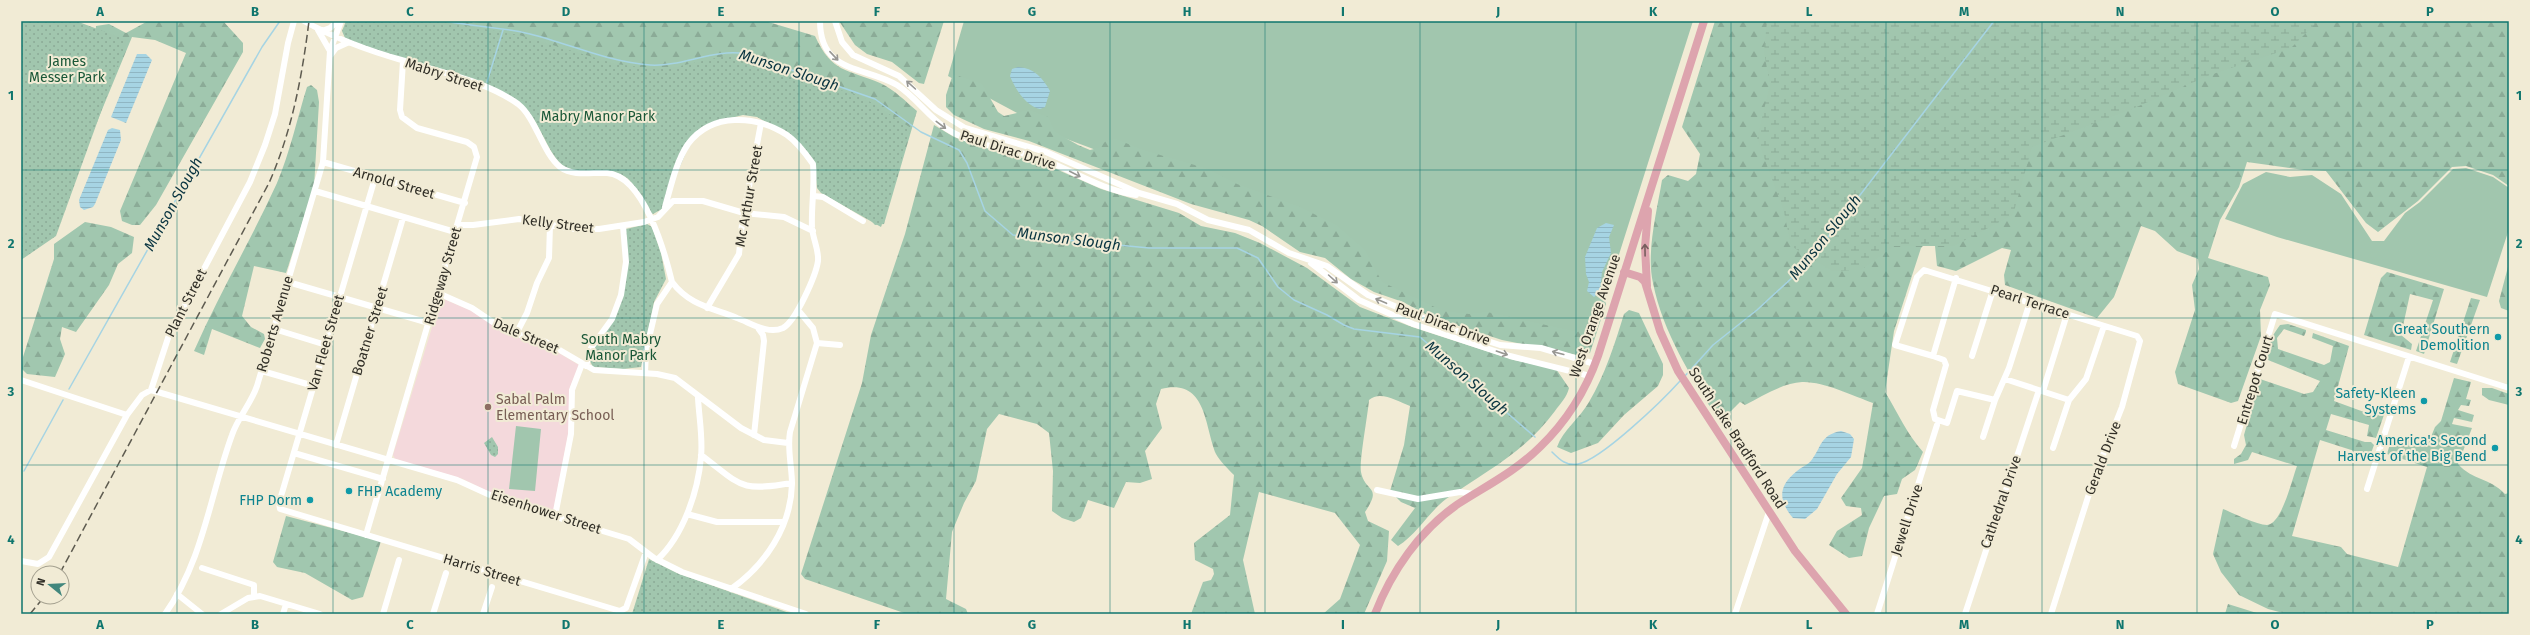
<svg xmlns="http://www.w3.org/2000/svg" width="2530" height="635" font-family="'Fira Sans',sans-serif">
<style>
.education{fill:#f4d9dc}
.grass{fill:#a1c6ae}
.forest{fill:url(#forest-firs)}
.wetland{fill:url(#wetland-marsh)}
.park{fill:url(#park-dots)}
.water{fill:url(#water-rules)}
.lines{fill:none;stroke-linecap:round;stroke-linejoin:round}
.stream{stroke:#a6d4e3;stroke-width:1.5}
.minor{stroke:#fff;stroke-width:6}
.major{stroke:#dda4ae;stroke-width:8}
.rail{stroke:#5e5b50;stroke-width:1.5;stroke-dasharray:8 4;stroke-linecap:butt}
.oneway{stroke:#989793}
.oneway2{stroke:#765e5d}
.grid{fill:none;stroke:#0f766e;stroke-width:1;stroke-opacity:0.55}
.culture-dot{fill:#0f9aa8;stroke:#f1ebd5;stroke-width:1.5}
.education-dot{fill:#8d6e63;stroke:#f1ebd5;stroke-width:1.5}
.labels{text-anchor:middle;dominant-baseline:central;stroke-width:4;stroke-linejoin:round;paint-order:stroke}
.park-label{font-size:14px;fill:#195737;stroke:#f1ebd5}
.street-label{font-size:14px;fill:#312f27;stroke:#f1ebd5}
.culture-label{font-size:14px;fill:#0d838f;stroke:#f1ebd5;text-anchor:end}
.education-label{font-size:14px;fill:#785e54;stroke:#f1ebd5;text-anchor:start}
.water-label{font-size:15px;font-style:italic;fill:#093440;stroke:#f1ebd5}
.neatline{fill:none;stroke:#0f766e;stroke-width:1.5}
.grid-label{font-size:13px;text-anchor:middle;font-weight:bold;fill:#0f766e}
</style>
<defs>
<pattern id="forest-firs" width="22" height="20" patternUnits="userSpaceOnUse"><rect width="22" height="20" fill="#a1c7af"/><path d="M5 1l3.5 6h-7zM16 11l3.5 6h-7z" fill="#8bab97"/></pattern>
<pattern id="wetland-marsh" width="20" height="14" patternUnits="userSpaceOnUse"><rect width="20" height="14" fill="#a1c6ae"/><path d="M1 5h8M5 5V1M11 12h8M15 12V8" fill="none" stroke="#8baa96"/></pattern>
<pattern id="park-dots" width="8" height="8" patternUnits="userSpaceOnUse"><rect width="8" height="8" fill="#a1c6ae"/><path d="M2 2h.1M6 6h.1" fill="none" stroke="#8baa96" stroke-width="1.8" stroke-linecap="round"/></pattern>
<pattern id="water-rules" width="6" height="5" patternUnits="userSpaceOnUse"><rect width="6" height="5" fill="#a6d4e3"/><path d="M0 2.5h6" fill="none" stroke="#8fb6c3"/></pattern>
</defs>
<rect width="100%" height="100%" fill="#f1ebd5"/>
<path class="education" d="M441 298 472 311 503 332 547 346 579 365 570 387 569 430 553 512 497 496 463 479 395 459 393 455Z"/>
<path class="grass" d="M964 21H1693L1590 346 1452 319 1378 284 1296 225 1064 138 948 76Z
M2466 168 2493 177 2509 188V229L2487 297 2277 237 2225 219 2243 184 2266 172 2290 177 2312 175 2341 194 2372 241H2384L2405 213 2420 202 2453 169Z
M516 426 541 429 535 491 509 489Z"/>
<path class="forest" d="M148 21H223L243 43V52L156 205 140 225H132L122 221 120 211 186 53 155 40 132 37 94 129 95 39 96 26 109 24 126 33Z
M437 21H471L473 23 487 21H765L815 36C832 73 847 69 880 83 895 90 905 101 917 111L884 224 875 225 819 165 762 115 725 114 629 178 519 95Z
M839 21H944L924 84 919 83 892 62 867 54 855 45Z
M1715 21H2509V186L2493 175 2466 166 2452 167 2418 201 2378 232 2366 223 2326 171 2304 170 2247 162 2239 187 2220 220 2208 258 2268 277 2270 285 2260 310 2261 336 2238 401 2231 403 2178 384 2175 372 2195 310 2192 285 2199 269 2198 259 2177 251 2155 231 2141 226 2114 297 2097 318 2005 285 2004 275 2011 250 2002 248 1956 271 1937 266 1935 246 1926 243 1921 248 1894 331 1885 392C1898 413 1907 434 1923 452L1915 470 1902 479 1897 494 1884 496 1869 528 1862 556 1849 558 1829 545 1837 531 1862 515 1861 508 1846 506 1841 498 1862 468 1873 403C1854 396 1822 381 1802 382 1783 383 1762 396 1745 405L1740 402 1731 411 1717 418C1691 376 1663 333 1653 283 1646 252 1657 211 1662 180L1668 175 1688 181 1696 174 1700 154 1682 127Z
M953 74 982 84 998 112 1004 116 1029 110 1048 117 1055 132 1078 145 1090 150 1098 148 1106 141 1116 139 1143 150 1205 168 1237 184 1300 207 1336 225 1365 250 1382 282 1443 311 1469 314 1487 312 1578 332 1599 299 1604 298 1606 304 1590 353 1577 355 1502 340 1431 317 1403 302 1374 292 1351 279 1325 258 1300 252 1262 226 1249 220 1191 204 1029 141 984 129 954 115 946 107V95Z
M311 85 317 90 319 102 314 187 286 273 254 266 242 316 251 327 264 334 265 339 260 348 212 329 204 355 194 351C219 294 251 240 277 183 290 152 297 119 307 87Z
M934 125 954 137 973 144 1047 165 1101 189 1179 213 1201 226 1235 233 1260 243 1307 268 1360 307 1412 327 1514 360 1556 369 1569 388C1567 397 1560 404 1555 411 1523 454 1487 470 1446 499 1428 513 1417 534 1398 546L1391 540 1415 508 1401 502 1390 491 1404 445 1410 406C1397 401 1380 390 1369 400 1368 414 1359 462 1361 472 1365 493 1383 485 1365 512L1368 521 1389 531 1387 561 1364 614H1323L1340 599 1360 545 1335 513 1259 492 1243 560 1255 614H1191L1203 582 1211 580 1214 574 1213 569 1195 560 1194 543 1230 515 1234 475C1228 469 1220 461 1216 454 1204 425 1207 378 1161 389L1156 404 1162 428 1145 451 1152 479 1140 483 1126 482 1114 508 1088 500 1081 518 1074 522 1062 518 1052 511 1053 471 1049 433 1037 424 999 414 987 429 976 481 964 503 952 532 946 599 966 609 968 614H907L805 579 801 574 862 383 871 335 905 234Z
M85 222 111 227 134 237 132 253 118 264 109 285 76 332 62 327 60 339 65 354 55 377 27 374 22 369 23 357 54 259V244Z
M2509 263V311L2501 308 2499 301Z
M2387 272 2444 289 2424 354 2416 351 2433 300 2410 294 2401 335 2412 344 2411 350 2364 335 2381 278Z
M2471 298 2480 300 2457 364 2450 362Z
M1629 310 1639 313 1663 364V375L1658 386 1624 415 1598 443 1571 453 1557 447C1563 430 1580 418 1589 402 1605 375 1615 343 1624 314Z
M2288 324 2306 330V332L2304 336 2284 329 2277 338 2278 349 2324 365 2330 362 2333 346 2312 338 2313 333 2349 346 2334 401 2375 416 2379 406 2388 403 2376 438 2367 436 2369 425 2331 414 2326 430 2365 442H2371L2374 445 2370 456 2320 440 2292 536 2341 547 2347 554 2398 567 2427 467 2387 454 2392 437 2428 444 2435 427 2441 421 2454 378 2471 382 2466 399 2471 400 2469 406 2461 405 2458 410 2474 415 2472 422 2454 418 2452 424 2472 428 2458 464C2473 481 2489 477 2505 494L2509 493V614H2287L2268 609 2239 595 2221 572 2213 554 2223 509C2233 513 2257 525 2267 525 2282 524 2292 479 2297 466L2252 452 2248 460 2234 464V459L2241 454 2246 445 2244 435 2260 379 2304 394 2313 392 2320 381 2268 360C2265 347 2272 336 2280 325Z
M2482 388H2492L2509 394V405L2489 400 2482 395Z
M286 516 381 541 363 597 352 600 305 573 277 567 273 562Z
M2228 604 2260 614H2225Z"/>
<path class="wetland" d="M1767 21H2318L2291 48 2210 75 2132 109 2032 147 2013 215 1954 246H1894L1861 270 1832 271 1791 246 1784 212 1757 138 1770 85 1764 52Z"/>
<path class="park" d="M21 21H76L127 40 56 236 21 260Z
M346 21H438L519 35 616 64 657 69 671 68 729 55 741 56 809 81 861 96 911 128 881 227 821 193 817 188 814 162 789 135 757 117 743 115 714 122 693 136 662 209 653 214C639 206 638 182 622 175 603 166 577 178 561 164 547 151 538 118 524 108 471 69 404 64 345 38L342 31Z
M647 224 652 227 661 253 666 279 654 302 641 367 623 369 593 367 590 361 595 345 620 304 626 229Z
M492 437 498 447V454L495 457 491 455 484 443Z
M649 559 677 573 792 614H632Z"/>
<path class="water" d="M137 54H146L152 60 126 123 111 117Z
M1018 67C1034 68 1043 78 1050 91L1045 107 1040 109C1026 106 1015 89 1010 76L1012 69Z
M112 128 120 130 121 140 95 204 93 207 84 210 80 207 79 200 108 130Z
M1606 223 1614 225 1609 237 1611 253 1602 272 1600 291 1594 297 1587 291 1589 282 1586 274 1585 257 1597 228Z
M1841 431 1850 434 1854 439 1851 457 1837 474 1817 509 1805 519 1793 518C1778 500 1778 486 1797 471 1801 467 1806 466 1810 462 1822 448 1819 435 1841 431Z"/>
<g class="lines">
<path class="stream" d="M446 21C474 27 503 27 530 34 570 44 608 62 650 65 683 67 714 48 746 54L875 99 921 132 959 150 967 163 985 211 1013 235 1149 248H1237L1258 258 1278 287 1294 300 1327 315 1344 325 1354 329 1420 337 1535 437
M487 82 503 30
M1684 377 1713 345 1757 310 1807 264 1994 21
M69 389 262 47 280 21
M1552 452C1560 460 1566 466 1578 464 1601 460 1663 400 1680 381
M24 471 63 400"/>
<path class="minor" d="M304 21C336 39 369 51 405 61 442 73 486 81 518 104 536 118 542 152 560 167 574 177 592 172 607 173 644 176 665 253 672 282L657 304 646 351 645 373
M820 21C820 74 865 66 897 85 916 97 928 117 947 129 975 147 1011 148 1042 159 1074 171 1101 190 1136 195
M835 21 842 42 853 55 899 76 936 110 965 128 1046 152 1139 193 1177 204 1208 220 1249 230 1289 253 1327 266 1368 295 1445 327 1500 345 1541 348 1595 364
M318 30 330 51
M322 31 330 28 338 21
M330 56 336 48 347 43
M323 162 465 203
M375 178 279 503 280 509 620 611 626 608 646 552
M315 191 455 232
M814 196 823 197 863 221
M665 207C671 186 676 162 688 144 712 112 756 115 787 135 797 142 806 154 813 164 815 186 811 207 812 228 813 239 819 250 818 261 816 275 796 321 783 328 768 335 751 323 737 318 713 308 690 306 672 282
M458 225H473L519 219 574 229H599L644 222 658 217 673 201H703L744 213 784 217 813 231
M1311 263 1359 300 1413 324 1510 356 1590 376
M1956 278 1933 356 1944 360 1946 365 1933 410 1935 419 1947 423 1957 391 1995 400 2009 368 2030 302
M288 282 429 323
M438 293 472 308 506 331 546 342 594 370 657 374 675 378 741 428 764 440 788 443
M707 308 739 254 742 224 761 123
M274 329 326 345
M516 334 527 313 537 283 549 258 550 225
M817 343 840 345
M1933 356 1895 345 1917 277 1924 270 2137 336 2140 341 2122 407 2095 475 2051 614
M1972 356 1993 290
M586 366 591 348 612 319 621 295 626 262 623 226
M262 371 314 386
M2005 379 2069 400
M21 380 127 415
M151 390 457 480 503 501 629 539 654 558 682 572 806 614
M2043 391 2067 314
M754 435 764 341 763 335 758 328
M1983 437 1995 400
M336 445 403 218
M2234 446 2275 314 2509 388
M2053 448 2069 400 2086 379 2104 326
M294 453 383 479
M701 455C742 486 739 492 792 483
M2367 489 2409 357
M1377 490 1418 499 1460 492 1474 494
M687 514 717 522H784
M555 516 571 434 572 390 582 364
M366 535 477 157 474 147 467 142 417 128 402 117 400 110 403 61
M657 560C683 536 698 492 701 457 703 438 699 417 698 398
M21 561 38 564 49 557 127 415 142 395 151 390 169 335 250 182 265 145 275 114 288 43 294 21
M202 568 254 585V596
M731 589C765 565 791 527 792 484 792 467 787 449 790 432L817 343 813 328 798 310
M177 594 202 614
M165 614C203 561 210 495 232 435 238 417 251 404 257 386L323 162 330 51 341 21
M221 614 248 598 260 596 320 614
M283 614 286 604
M383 614 399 560
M433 614 446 573
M483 614 492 587
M1735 614 1769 512
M1877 614 1937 425
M1965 614 2039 390"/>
<path class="major" d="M1624 272 1640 277 1645 282 1660 331 1678 371 1795 551 1846 614
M1647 286 1645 247 1648 211
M1375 614C1391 572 1420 530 1458 504 1486 486 1516 471 1540 447 1566 422 1586 390 1598 356L1704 21"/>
<path class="rail" d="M60 573 269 183C292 131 302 77 309 21
M30 614 44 597"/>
</g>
<defs><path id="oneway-shaft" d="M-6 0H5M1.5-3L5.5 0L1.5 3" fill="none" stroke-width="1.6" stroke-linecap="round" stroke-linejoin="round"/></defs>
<g class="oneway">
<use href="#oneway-shaft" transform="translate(834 56) rotate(47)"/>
<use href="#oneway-shaft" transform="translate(911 85) rotate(-138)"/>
<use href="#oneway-shaft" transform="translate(941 125) rotate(37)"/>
<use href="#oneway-shaft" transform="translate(1075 174) rotate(27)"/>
<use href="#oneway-shaft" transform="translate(1333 279) rotate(42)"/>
<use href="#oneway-shaft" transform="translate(1381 301) rotate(-157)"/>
<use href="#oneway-shaft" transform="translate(1502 353) rotate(19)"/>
<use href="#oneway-shaft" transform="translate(1558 353) rotate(-165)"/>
</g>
<use class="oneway2" href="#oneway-shaft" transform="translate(1645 250) rotate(-91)"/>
<path class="grid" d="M177 21V614M333 21V614M488 21V614M644 21V614M799 21V614M954 21V614M1110 21V614M1265 21V614M1420 21V614M1576 21V614M1731 21V614M1886 21V614M2042 21V614M2197 21V614M2353 21V614M21 170H2509M21 318H2509M21 465H2509"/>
<g class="culture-dot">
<circle cx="2498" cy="337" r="4"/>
<circle cx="2424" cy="401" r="4"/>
<circle cx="2495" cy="448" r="4"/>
<circle cx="349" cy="491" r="4"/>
<circle cx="310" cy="500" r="4"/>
</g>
<circle class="education-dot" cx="488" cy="407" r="4"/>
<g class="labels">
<g class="park-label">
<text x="67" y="61">James<tspan x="67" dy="16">Messer Park</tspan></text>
<text x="598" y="116">Mabry Manor Park</text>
<text x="621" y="339">South Mabry<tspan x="621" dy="16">Manor Park</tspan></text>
</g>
<g class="street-label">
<text transform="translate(444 75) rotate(18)">Mabry Street</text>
<text transform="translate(1008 150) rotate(18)">Paul Dirac Drive</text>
<text transform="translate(394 183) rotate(16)">Arnold Street</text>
<text transform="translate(749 196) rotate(-80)">Mc Arthur Street</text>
<text transform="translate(558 224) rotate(7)">Kelly Street</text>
<text transform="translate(443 276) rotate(-74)">Ridgeway Street</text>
<text transform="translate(2030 302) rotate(18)">Pearl Terrace</text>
<text transform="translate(186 303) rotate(-63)">Plant Street</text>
<text transform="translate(1595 316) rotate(-71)">West Orange Avenue</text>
<text transform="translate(275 324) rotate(-74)">Roberts Avenue</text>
<text transform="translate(1443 324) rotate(20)">Paul Dirac Drive</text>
<text transform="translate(370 331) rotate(-73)">Boatner Street</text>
<text transform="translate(526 336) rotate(23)">Dale Street</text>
<text transform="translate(326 343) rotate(-74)">Van Fleet Street</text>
<text transform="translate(2255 380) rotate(-73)">Entrepot Court</text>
<text transform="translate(1737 438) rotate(57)">South Lake Bradford Road</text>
<text transform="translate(2103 458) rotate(-69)">Gerald Drive</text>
<text transform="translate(2001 502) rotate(-71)">Cathedral Drive</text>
<text transform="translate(546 512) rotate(18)">Eisenhower Street</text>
<text transform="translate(1907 520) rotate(-72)">Jewell Drive</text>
<text transform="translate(482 570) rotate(17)">Harris Street</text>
</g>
<g class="culture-label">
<text x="2490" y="329">Great Southern<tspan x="2490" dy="16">Demolition</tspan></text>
<text x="2416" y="393">Safety-Kleen<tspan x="2416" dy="16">Systems</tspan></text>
<text x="2487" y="440">America's Second<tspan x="2487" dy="16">Harvest of the Big Bend</tspan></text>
<text x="357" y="491" text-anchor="start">FHP Academy</text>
<text x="302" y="500">FHP Dorm</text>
</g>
<g class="education-label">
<text x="496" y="399">Sabal Palm<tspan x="496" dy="16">Elementary School</tspan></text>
</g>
<g class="water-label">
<text transform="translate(789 70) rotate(18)">Munson Slough</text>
<text transform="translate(173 204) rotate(-61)">Munson Slough</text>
<text transform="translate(1825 237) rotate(-51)">Munson Slough</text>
<text transform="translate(1069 239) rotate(7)">Munson Slough</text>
<text transform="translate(1467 378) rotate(41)">Munson Slough</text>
</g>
</g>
<rect width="2530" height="635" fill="none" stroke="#f1ebd5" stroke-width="44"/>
<g transform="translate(50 585) rotate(288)"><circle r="19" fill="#f1ebd5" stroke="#a4a08f"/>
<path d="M0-3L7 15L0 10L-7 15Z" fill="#42877d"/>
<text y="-6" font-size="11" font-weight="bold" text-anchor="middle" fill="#312f27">N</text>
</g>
<rect x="22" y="22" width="2486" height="591" class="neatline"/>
<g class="grid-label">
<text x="100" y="16">A</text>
<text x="255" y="16">B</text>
<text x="410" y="16">C</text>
<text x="566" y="16">D</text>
<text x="721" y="16">E</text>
<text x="877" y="16">F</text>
<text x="1032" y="16">G</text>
<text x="1187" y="16">H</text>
<text x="1343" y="16">I</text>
<text x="1498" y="16">J</text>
<text x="1653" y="16">K</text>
<text x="1809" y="16">L</text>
<text x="1964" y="16">M</text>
<text x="2120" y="16">N</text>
<text x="2275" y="16">O</text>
<text x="2430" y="16">P</text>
<text x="11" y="100">1</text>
<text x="2519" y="100">1</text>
<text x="11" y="248">2</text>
<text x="2519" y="248">2</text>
<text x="11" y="396">3</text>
<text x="2519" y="396">3</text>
<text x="11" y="544">4</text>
<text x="2519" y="544">4</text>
<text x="100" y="629">A</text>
<text x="255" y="629">B</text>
<text x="410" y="629">C</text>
<text x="566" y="629">D</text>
<text x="721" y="629">E</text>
<text x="877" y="629">F</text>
<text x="1032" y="629">G</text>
<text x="1187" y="629">H</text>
<text x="1343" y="629">I</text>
<text x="1498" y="629">J</text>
<text x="1653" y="629">K</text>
<text x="1809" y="629">L</text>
<text x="1964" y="629">M</text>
<text x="2120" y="629">N</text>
<text x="2275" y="629">O</text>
<text x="2430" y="629">P</text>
</g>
</svg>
